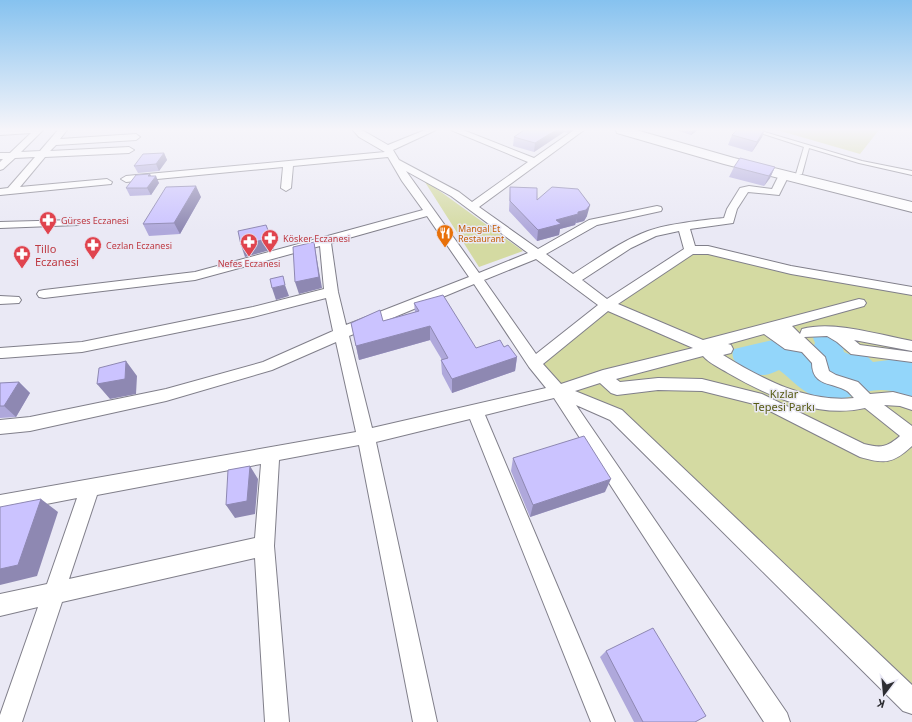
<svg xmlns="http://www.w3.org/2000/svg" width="912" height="722" font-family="'Noto Sans',sans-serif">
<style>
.green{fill:#d4daa2}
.water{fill:#93d6fa}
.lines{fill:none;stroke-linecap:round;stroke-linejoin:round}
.lane-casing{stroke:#807f8a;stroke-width:2}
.street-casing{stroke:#807f8a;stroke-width:2}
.primary-casing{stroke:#807f8a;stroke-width:2}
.lane{fill:#fff;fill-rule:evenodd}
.street{fill:#fff;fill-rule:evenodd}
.primary{fill:#fff;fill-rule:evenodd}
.wall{fill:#afa8db}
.shaded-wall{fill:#8e88b2}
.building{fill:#cbc3ff;stroke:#8e88b2}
.labels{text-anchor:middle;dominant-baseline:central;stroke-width:3;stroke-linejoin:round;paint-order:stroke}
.far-health-label{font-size:9px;fill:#be3a42;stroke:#eae9f5;text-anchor:start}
.far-food-label{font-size:9px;fill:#c56008;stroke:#eae9f5;text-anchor:start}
.health-label{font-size:11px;fill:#be3a42;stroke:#eae9f5;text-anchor:start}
.park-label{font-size:11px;fill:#575b13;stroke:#eae9f5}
</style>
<rect width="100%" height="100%" fill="#eae9f5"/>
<path class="green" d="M777 130H879L860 154Z
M423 179 523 251 479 267Z
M690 250 912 291V702L616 415 558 391 534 363Z"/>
<path class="water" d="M812 335 832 336 841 342 844 352 851 355H866L873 362 905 358 912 360V398C902 394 893 390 882 390 860 389 843 405 819 398 804 394 791 379 779 370 774 372 769 375 764 375 753 376 726 363 734 349L777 339 813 348 815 343Z"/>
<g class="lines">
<g class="lane-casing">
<path id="lane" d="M751 130H758L862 161 912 171V175L859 163 809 148 802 174 797 175 796 174 804 147Z"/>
</g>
<g class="street-casing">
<path id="street" d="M0 130H43L21 152 40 151 58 130H67L60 139 136 134 140 137 136 140 56 145 50 151 129 147 134 150 129 153 45 157 20 187 107 179 112 182 111 184 0 195V189L8 188 35 157 15 158 3 169 0 170V162L3 159H0V153H10L31 133 0 135Z
M353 130H362L388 145 425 130H436L393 150 399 160 459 192 472 202 528 162 451 130H463L534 158 574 130H584L479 207 538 249 589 220 657 206 661 207 662 209 661 211 597 225 546 254 573 274C597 259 621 241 648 231 667 224 703 220 724 218L727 209 740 188 749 186 772 189 780 173 784 172 789 175 779 195 748 192 737 209 733 223 690 229 695 246H708L791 266 912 287V295L791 274 708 254H693L618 304 703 340 859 299 864 300 866 303 864 306 792 326 800 334 802 329C834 320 879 335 912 341V351L854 340 860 345 912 352V362L851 354 837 342 827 336 804 337 825 357 829 371 836 375 858 382 870 394 893 392 912 397V410L900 406 884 405 912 426V446C893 464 884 464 860 457L758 405 702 391 658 390 617 395 611 393 600 383 575 391 622 410 912 685V714L903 711 610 420 576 405 787 713 790 722H764L554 398 485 415 615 722H591L470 419 376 442 437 722H413L359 445 279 460 274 546 289 722H265L255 558 62 602 22 722H0V715L38 607 0 616V594L47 584 77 498 0 513V495L356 432 336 342 272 370 166 401 30 431 0 434V420L30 417 166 389 263 362 333 331 326 298 253 317 82 352 2 358H0V348L82 342 253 307 324 289 320 246 195 280 44 298 39 297 37 294 39 291 44 290 195 272 423 210 402 181 388 157 293 166 291 188 286 191 281 188 283 167 126 182 121 179 126 176 385 152 359 137ZM406 171 451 196 528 253 479 273ZM427 216 469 277 346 325 338 292 331 243ZM679 231 684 249 607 299 582 280 631 248 656 236ZM536 259 598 305 536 354 484 280ZM474 284 529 367 546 388 372 428 349 336ZM608 311 693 348 603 370 561 384 543 364ZM764 334 785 349 802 352 812 363C812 387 833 382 847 391 849 392 852 396 854 398 807 403 762 379 723 355L731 353 733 349 731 345 728 344ZM703 356C709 363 720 368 728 373 768 396 818 419 865 408L900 436C886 448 881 448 864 444L762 394 702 379 658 378 620 382 616 379ZM261 464 255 538 69 579 97 495Z
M74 220 78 221 80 223 78 225 0 228V222Z
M0 296 19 297 21 300 19 303 0 304Z"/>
</g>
<g class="primary-casing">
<path id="primary" d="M616 130H636L734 158 912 202V212L724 164 617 133Z"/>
</g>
<use href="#lane" class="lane"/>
<use href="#street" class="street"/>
<use href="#primary" class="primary"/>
</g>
<path class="wall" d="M524 130H574L567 133 564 132 534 152 513 146 514 137Z
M676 130H698L691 135Z
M737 130H765L762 137 752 152 728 145 732 135Z
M164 153 167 160 159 171 138 173 134 166Z
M734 167H775L770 178 764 186 729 177Z
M150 174 151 176 159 183 151 195 130 196 126 188Z
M510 187 537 200 587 216 584 221 576 223 575 225 560 229 559 235 537 241 509 211Z
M201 197 180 234 149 236 143 224Z
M414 303 476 348 504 347 517 357 515 371 452 393 442 374 441 360H442L430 340 359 360 351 323 383 321 415 312Z
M19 382 30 393 16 417 0 418V383Z
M513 458 605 492 530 517 511 471Z
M606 651 695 722H634L600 657Z"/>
<path class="shaded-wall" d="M556 130H565L564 132 534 152 535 143Z
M568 130H574L567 133Z
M693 130H698L691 135Z
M764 130 762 137 752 152 757 142Z
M164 153 167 160 159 171 156 164Z
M775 167 770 178 764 186 769 176Z
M150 174 153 180 156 176 159 183 151 195 147 188 148 176Z
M196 186 201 197 180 234 174 223Z
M590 205 587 216 584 221 576 223 578 212Z
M578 214 575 225 560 229 559 235 537 241 538 230 556 220Z
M266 225 274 249 245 257 241 245Z
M314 242 316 254 322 288 299 294 295 282Z
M285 285 289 296 276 300 272 288Z
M430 326V340L359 360 356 346Z
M517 357 515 371 452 393V379Z
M126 361 137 376 136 394 110 399 97 384Z
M19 382 30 393 16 417 4 406Z
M250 466 258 479 255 514 235 518 226 505Z
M611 479 605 492 530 517 533 505Z
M41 499 58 512 37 576 0 585V569Z"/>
<path class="building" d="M524 130H556L535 143 514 137Z
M737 130H764L757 142 732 135Z
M164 153 156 164 134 166 143 154Z
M740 158 775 167 769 176 734 167Z
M150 174 148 176H156L147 188H126L136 175Z
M196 186 174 223 143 224 166 187Z
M510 187 537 188V200L552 187 578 189 590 205 586 210 578 212V214L556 220 561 224 538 230 510 201Z
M266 225 271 238 241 245 238 231Z
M314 242 319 277 295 282 293 247Z
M283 276 285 285 272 288 270 279Z
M443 295 476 348 500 340 504 347 508 345 517 357 452 379 441 360 448 358 430 326 356 346 351 323 380 310 383 321 419 311 414 303Z
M126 361 125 379 97 384 99 368Z
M19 382 4 406H0V383Z
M584 436 611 479 533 505 513 458Z
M250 466 247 501 226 505 228 470Z
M41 499 18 565 0 569V507Z
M653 628 706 716 695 722H643L606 651Z"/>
<linearGradient id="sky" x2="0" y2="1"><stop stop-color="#86c2ef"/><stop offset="0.56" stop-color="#f6f5fa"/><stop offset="1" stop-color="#f6f5fa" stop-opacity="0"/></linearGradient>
<rect width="912" height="231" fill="url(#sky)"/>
<defs>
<g id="pharmacy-pin" transform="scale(0.9)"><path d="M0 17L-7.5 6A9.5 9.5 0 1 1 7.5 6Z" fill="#e0444e" stroke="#eae9f5"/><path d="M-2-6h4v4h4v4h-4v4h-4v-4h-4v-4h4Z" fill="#fff"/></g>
<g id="restaurant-pin" transform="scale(0.9)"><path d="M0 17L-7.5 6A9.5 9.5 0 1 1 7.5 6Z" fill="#e8710a" stroke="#eae9f5"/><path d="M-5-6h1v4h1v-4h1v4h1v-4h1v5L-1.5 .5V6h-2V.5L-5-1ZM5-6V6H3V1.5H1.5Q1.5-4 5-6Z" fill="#fff"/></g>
</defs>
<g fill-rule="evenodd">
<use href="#pharmacy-pin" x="48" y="220"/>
<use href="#restaurant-pin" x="445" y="233"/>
<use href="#pharmacy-pin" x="270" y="238"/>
<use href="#pharmacy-pin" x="249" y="242"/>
<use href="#pharmacy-pin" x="93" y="245"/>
<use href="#pharmacy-pin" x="22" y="254"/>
</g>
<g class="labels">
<g class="far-health-label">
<text x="61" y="220">Gürses Eczanesi</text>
<text x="283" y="238">Kösker Eczanesi</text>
<text x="106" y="245">Cezlan Eczanesi</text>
<text x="249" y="263" text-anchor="middle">Nefes Eczanesi</text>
</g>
<g class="far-food-label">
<text x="458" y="228">Mangal Et<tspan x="458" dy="10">Restaurant</tspan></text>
</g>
<g class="health-label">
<text x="35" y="248">Tillo<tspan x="35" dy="13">Eczanesi</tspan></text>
</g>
<g class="park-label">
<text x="784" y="393">Kızlar<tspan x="784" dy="13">Tepesi Parkı</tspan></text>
</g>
</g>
<g transform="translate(884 694) rotate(196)" stroke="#eae9f5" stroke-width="3" paint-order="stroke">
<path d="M0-3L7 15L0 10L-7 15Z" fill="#2d2d32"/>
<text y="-6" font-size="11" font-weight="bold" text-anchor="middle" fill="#2d2d32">K</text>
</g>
</svg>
